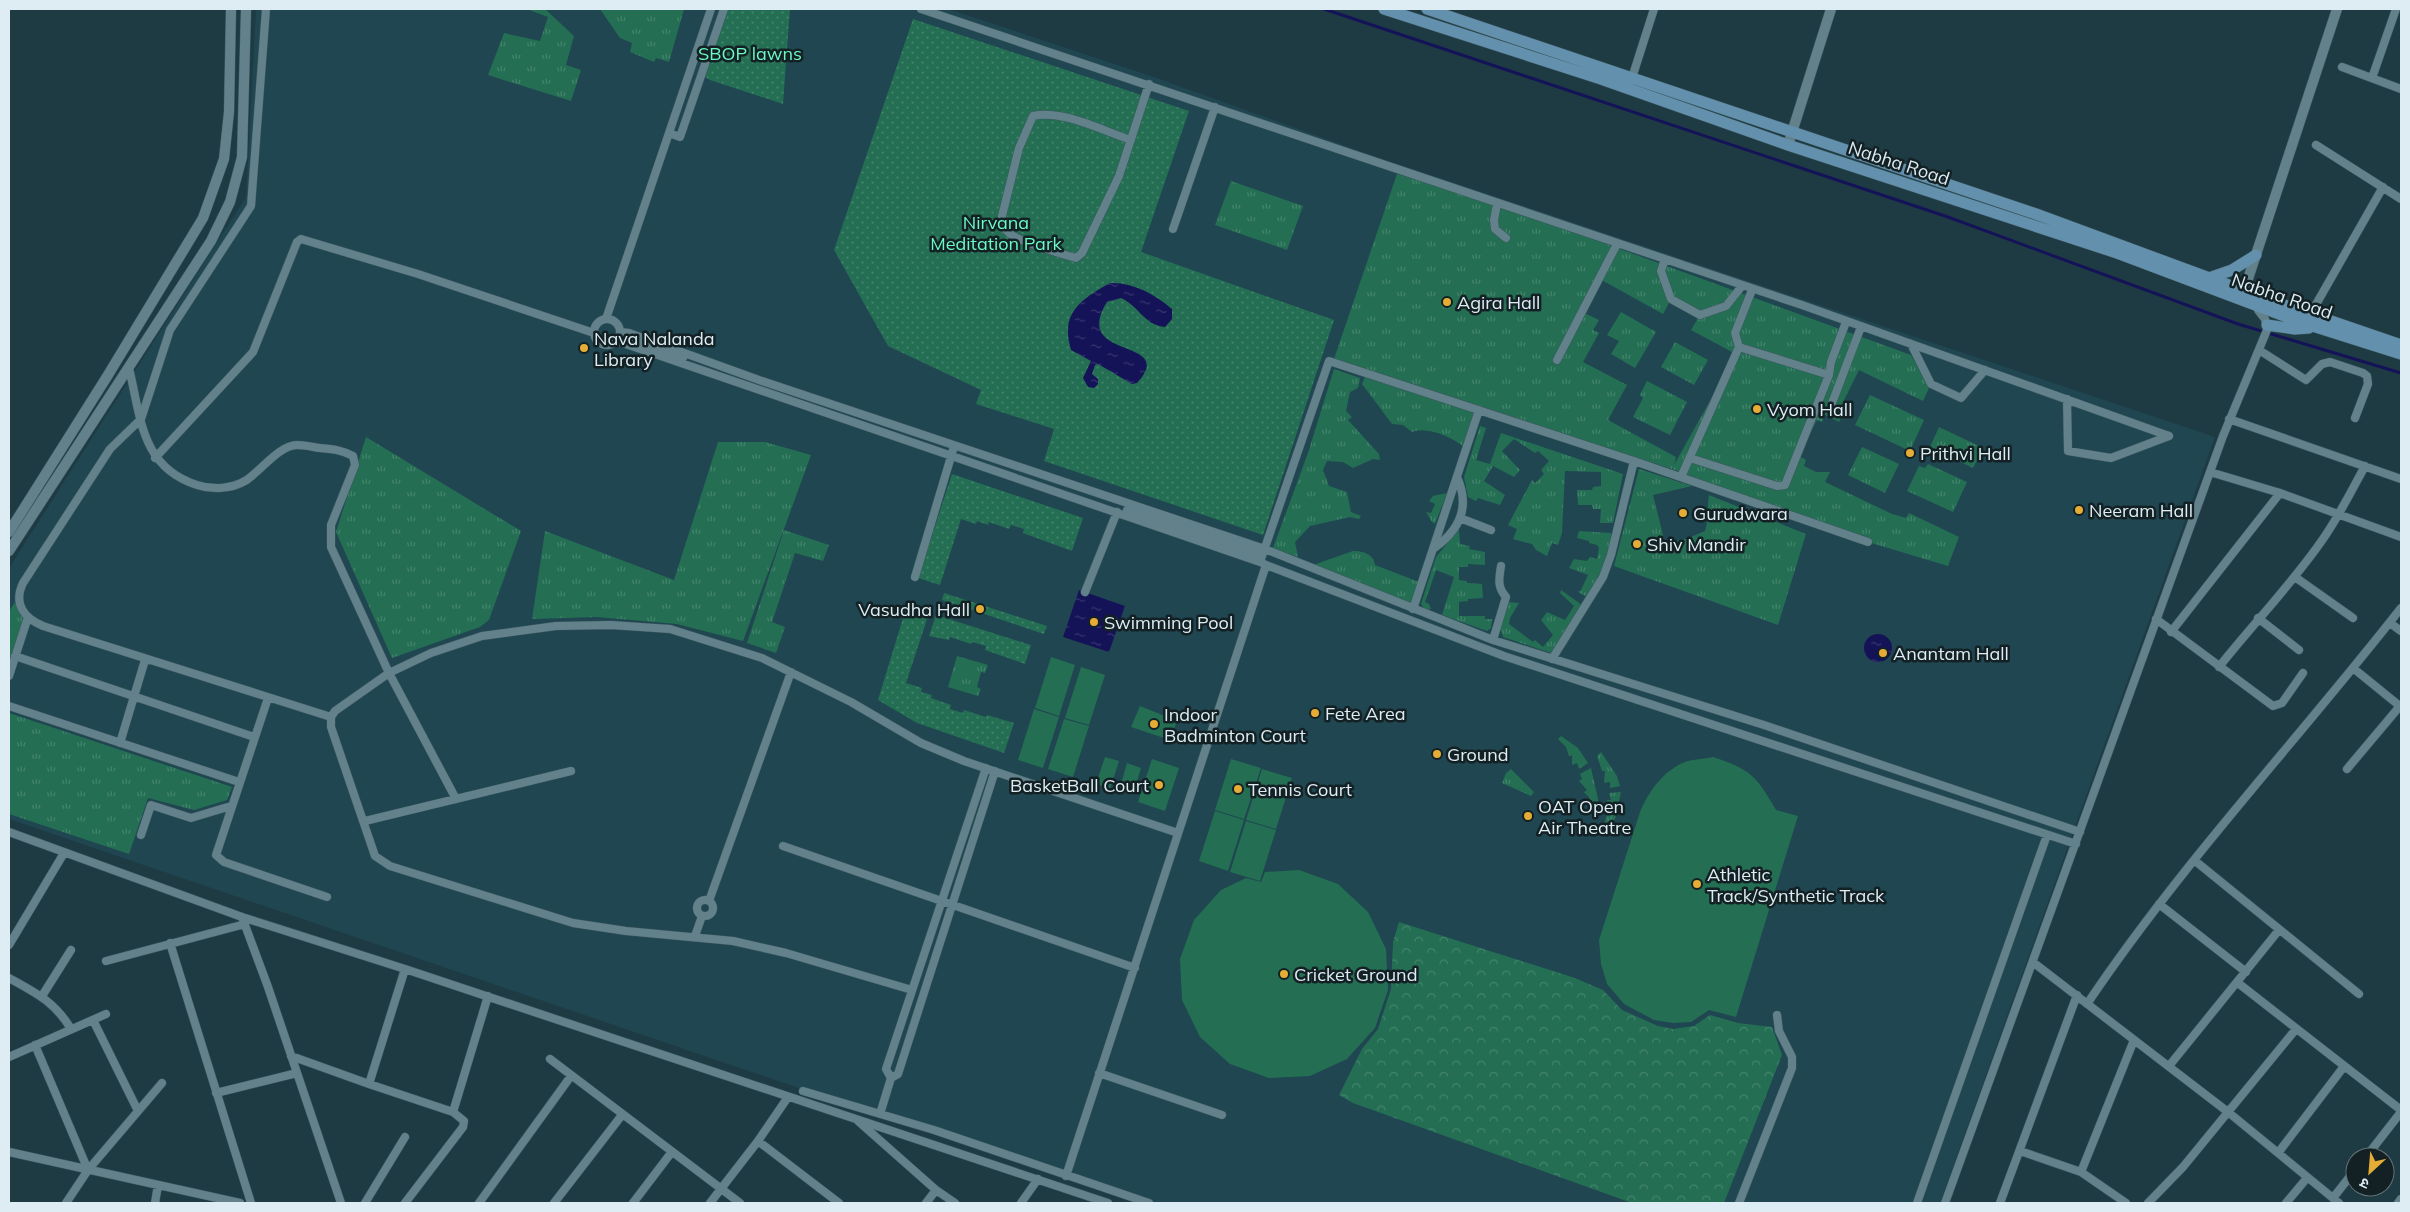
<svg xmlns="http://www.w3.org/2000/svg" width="2410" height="1212" font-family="Mulish,'Noto Sans Devanagari',sans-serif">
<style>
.built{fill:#1f4651}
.grass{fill:url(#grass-tufts);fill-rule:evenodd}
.forest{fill:url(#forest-crowns)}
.park{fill:url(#park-dots)}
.pitch{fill:#246f53}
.water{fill:url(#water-ripples)}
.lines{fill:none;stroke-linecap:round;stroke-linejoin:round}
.stream{stroke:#151357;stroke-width:3}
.minor-casing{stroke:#3c575e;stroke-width:9}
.tertiary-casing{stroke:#3c575e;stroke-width:11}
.secondary-casing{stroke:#3c575e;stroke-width:12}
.minor{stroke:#62818b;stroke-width:8}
.tertiary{stroke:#62818b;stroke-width:10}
.secondary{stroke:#6391ad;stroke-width:11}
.poi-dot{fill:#e5ad35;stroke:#132024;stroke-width:2}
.labels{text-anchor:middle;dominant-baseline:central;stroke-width:5;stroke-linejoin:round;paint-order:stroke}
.park-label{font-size:18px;fill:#6bfac3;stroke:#132024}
.street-label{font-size:18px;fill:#ddedf3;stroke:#132024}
.poi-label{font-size:18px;fill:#ddedf3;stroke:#132024;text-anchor:start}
</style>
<defs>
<pattern id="grass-tufts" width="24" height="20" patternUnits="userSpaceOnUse" patternTransform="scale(1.25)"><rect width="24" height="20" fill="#246f53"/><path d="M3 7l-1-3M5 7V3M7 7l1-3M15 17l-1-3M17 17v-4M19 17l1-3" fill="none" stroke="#43846c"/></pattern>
<pattern id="forest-crowns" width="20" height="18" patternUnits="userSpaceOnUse" patternTransform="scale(1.25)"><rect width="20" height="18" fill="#246f53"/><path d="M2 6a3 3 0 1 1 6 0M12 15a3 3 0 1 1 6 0" fill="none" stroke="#43846c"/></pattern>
<pattern id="park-dots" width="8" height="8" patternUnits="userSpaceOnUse" patternTransform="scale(1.25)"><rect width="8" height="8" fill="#246f53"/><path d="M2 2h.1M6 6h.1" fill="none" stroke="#43846c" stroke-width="1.8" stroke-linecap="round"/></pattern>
<pattern id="water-ripples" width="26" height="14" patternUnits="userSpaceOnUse" patternTransform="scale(1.25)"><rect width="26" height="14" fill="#151357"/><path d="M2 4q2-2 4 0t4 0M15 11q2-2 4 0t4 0" fill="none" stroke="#373670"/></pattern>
</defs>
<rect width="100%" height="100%" fill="#1e3b44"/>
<path class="built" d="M256 9H948L1154 77 1365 153 2215 437 1940 1203H1136L9 819V568L246 197Z"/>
<path class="grass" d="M527 9H545L574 36 566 65 581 70 571 101 488 75 504 33 540 41 548 17Z
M600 9H684L669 62 656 58 654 62 630 52 632 43 620 38Z
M1397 174 1461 191 1911 355 1929 388 1923 401 1859 370 1843 402 1847 405 1839 422 1825 415 1822 422 1817 420 1799 456 1806 460 1804 466 1816 472H1830L1825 482 1892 514 1906 518 1909 513 1959 537 1948 566 1868 542 1672 469 1334 359ZM1598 278 1663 314 1671 299 1700 315 1691 330 1732 352 1734 358 1674 465 1676 457 1608 420 1627 385 1583 362 1599 333 1593 330 1599 320 1580 311Z
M1231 181 1303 206 1287 250 1215 225Z
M1621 312 1656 332 1635 368 1611 354 1619 341 1607 335Z
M1675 342 1708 360 1694 385 1661 367Z
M1334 369 1360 378 1358 388 1350 392 1346 411 1352 417 1348 420 1379 454 1380 460 1373 459 1353 468 1343 462 1327 461 1323 470 1329 486 1347 492 1351 512 1361 516 1359 519 1350 517 1310 526 1295 542 1298 557 1273 548 1308 453Z
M1365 377 1474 412 1463 446C1451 437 1427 426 1412 432L1403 425 1392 424 1362 384Z
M1647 381 1687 402 1670 435 1633 417 1643 398 1640 395Z
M1870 395 1924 420 1910 451 1855 425Z
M1480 426 1486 428 1476 460 1490 464 1501 433 1623 474 1613 523H1600L1601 509H1593L1592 505H1578L1577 490H1592L1593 487 1601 486V472L1565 471 1562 533 1558 545 1552 543 1547 556 1536 550 1532 544 1513 539 1517 529 1508 525 1532 480 1535 483 1544 474 1541 470 1549 461 1538 451 1535 453 1514 439 1502 451 1520 470 1514 477 1493 466 1484 481 1505 495 1500 505 1478 498 1476 501 1468 497 1464 477Z
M1939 427 1983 448 1973 468 1930 447Z
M366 437 521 531 489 620 480 627 392 658 336 532Z
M718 442H765L811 455 743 641 677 624 597 617 532 619 545 531 674 580Z
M1862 447 1899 464 1885 493 1848 475Z
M1928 464 1967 482 1953 512 1907 491 1919 466 1925 468Z
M1639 469 1692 486 1653 495 1665 543 1686 539 1705 531C1709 518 1707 508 1709 495L1806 534 1778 625 1614 566Z
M1447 493 1435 524 1432 522 1426 512 1431 513 1435 504 1429 501 1433 496Z
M1459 529 1460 544 1470 546 1469 549 1485 552V565L1468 564V567H1459V580L1467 581V583L1482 584 1483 598 1468 599V601L1459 602V616H1485V619H1492L1491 628 1487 631 1442 615 1454 577 1436 570 1425 602 1429 604 1431 609 1425 610 1421 604 1436 557Z
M784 530 829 545 823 561 795 553 772 622 785 627 776 653 747 643Z
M1579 531 1611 533C1619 554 1598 580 1587 597L1578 592 1581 590 1588 575 1569 568 1574 559 1587 561 1590 557 1597 559 1599 548 1597 545 1589 543V541L1577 538Z
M1353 551C1363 551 1374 554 1375 565L1419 582 1411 603 1313 565Z
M1561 590 1582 605 1551 653 1503 637 1500 627 1509 602 1519 603 1510 618 1509 624 1533 642 1535 640 1543 647 1553 635 1541 620 1547 612 1565 620 1574 606 1560 593Z
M18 598 27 620 9 669V611Z
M957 656 988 665 985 673 981 672 977 687 981 689 978 696 948 687Z
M9 713 232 787 227 800 194 810 148 798 129 854 9 814Z
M1561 736 1578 748 1588 763 1579 769 1577 763 1572 765V755L1569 756 1566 747 1558 739Z
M1601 752 1617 776 1620 786 1610 788V782L1604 783 1605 771H1602L1597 756Z
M1591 768 1598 799 1597 810 1593 811 1589 797 1584 792 1587 790 1579 781 1582 779 1580 774Z
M1511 769 1534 792 1531 796 1502 783 1506 773Z
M1621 792 1616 816 1609 829 1604 827 1607 812 1610 811 1607 800H1611L1609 793Z"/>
<path class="forest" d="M1399 922 1575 978 1603 990 1622 1010 1658 1026 1673 1029 1694 1026 1710 1015 1738 1023 1772 1027 1782 1055 1724 1203H1632L1353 1103 1339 1095 1362 1049 1378 1029 1391 989 1393 942Z"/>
<path class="park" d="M727 9H790L783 104 710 80 704 76Z
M913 19 1189 111 1141 252 1334 320 1263 535 1044 461 1054 429 976 404 981 390 888 346 834 250Z
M952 474 1083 518 1072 551 1023 533 1024 529 1011 525 1009 529 989 522 988 525 977 521 976 524 961 519 940 585 918 578Z
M944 593 1047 626 1044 634 942 600Z
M907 605 929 613 906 683 922 688 921 692 932 695 931 698 951 705 950 709 963 713 964 710 986 717 987 715 1014 723 1004 753 917 723 878 700Z
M936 615 1031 645 1025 664 985 650 986 646 972 642 971 644 950 637 949 640 929 636Z"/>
<path class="pitch" d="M1051 657 1075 665 1059 716 1035 708Z
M1081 667 1105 675 1089 725 1065 718Z
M1140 706 1177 721 1170 740 1131 727Z
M1034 709 1059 717 1043 768 1018 760Z
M1064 719 1089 726 1073 777 1048 769Z
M1105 757 1119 761 1110 789 1096 784Z
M1713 757C1751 770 1756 775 1776 810L1798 816 1736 1017 1709 1010 1691 1022 1673 1023 1654 1020 1624 1004 1607 984 1601 964 1599 940 1640 812C1649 791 1663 771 1685 762 1693 759 1704 759 1713 757Z
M1152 759 1179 768 1165 811 1138 802Z
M1231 759 1261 768 1244 819 1215 810Z
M1127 763 1141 768 1133 795 1119 791Z
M1262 769 1292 778 1276 829 1246 820Z
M1215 811 1244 820 1228 871 1199 861Z
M1246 821 1276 830 1260 881 1230 872Z
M1299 870 1338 884 1368 912 1386 949 1388 990 1375 1028 1347 1059 1310 1076 1269 1078 1230 1064 1200 1037 1182 1000 1180 959 1194 920 1221 890 1246 878 1261 882 1265 872Z"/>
<path class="water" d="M1110 283C1132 282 1155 294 1172 309V319L1165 327C1144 325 1140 307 1121 298L1107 302C1070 362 1179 336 1137 383L1132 384 1098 364 1095 365 1092 374 1098 379V384L1094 388 1088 387 1083 378 1091 361 1071 350C1060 313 1080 300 1110 283Z
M1079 590 1125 606 1109 652 1063 637Z
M1864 648a14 14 0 1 1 28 0a14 14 0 1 1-28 0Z"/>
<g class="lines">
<path class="stream" d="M1324 9 1948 217 2238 324 2401 373"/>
<g class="minor-casing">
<path id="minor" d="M266 9 251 206 170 330 141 419 110 449 23 583C13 604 24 618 43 626L331 717
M921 9 1802 305 2169 436
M2342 67 2401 89
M2372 78 2396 9
M1631 81 1654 9
M669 133 680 137 724 9
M1131 140C1103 131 1062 109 1033 116L1019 148 1002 216C1003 223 1003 228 1009 233 1018 241 1062 254 1076 258L1082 253 1119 176 1149 84
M2316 145 2401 199
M1497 204 1494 220 1495 229 1506 238
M1173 229 1215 107
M1665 259 1661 271 1671 299 1700 315 1726 306 1742 286
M2310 315 2383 187
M606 319 711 9
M594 332a13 13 0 1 1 26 0a13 13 0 1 1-26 0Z
M620 332 629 333 759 380 1265 549 1493 640 1764 725 2080 832
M619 337 683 358
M617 341 1260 562
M1911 344 1931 384 1961 398 1985 370
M1739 347 1829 375
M2259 350 2306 380 2322 364 2330 362 2363 373 2367 376 2368 384 2355 418
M1557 360 1617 244
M129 368C141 418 141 467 197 485 212 490 231 489 245 481 260 472 279 445 297 445 305 445 313 447 320 448 332 449 342 450 353 456L355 465 331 525V547L389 673 456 799
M2067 399 2068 451 2111 458 2169 436
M1832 403 1861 327
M2229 419 2401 479
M155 458 253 352 297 242 301 239 418 274 594 333
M1690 458 1777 486 1785 485 1829 375 1831 362 1846 322
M2210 472 2280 493 2401 537
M1681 477 1739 347 1735 333 1752 290
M1127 510 1262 556
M1460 518 1491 530
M1433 549C1459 531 1471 508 1457 477
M1266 565 1504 656 2076 844
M915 577 953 450
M2295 577 2353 618
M1085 592 1117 512
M1413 609 1479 410
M2258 618 2299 650
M2156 619 2273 706 2282 703 2303 673
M2390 623 2401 631
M2171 632 2280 493
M1493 640 1506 597C1497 587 1499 579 1501 566
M15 656 254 737
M1552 659 1603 577 1611 555 1634 461
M2219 667C2253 624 2292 584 2323 539 2339 516 2352 490 2365 466
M2353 668 2401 707
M9 676 28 617
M268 698 216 855 224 862 327 897
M9 706 239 782
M120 743 145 660
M2347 769 2400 706
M365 821 571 771
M9 832 242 917 405 969 1108 1203
M141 835 151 805 191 818 231 806
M783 846 1135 968
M2194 860 2359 994
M697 908a8 8 0 1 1 16 0a8 8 0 1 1-16 0Z
M709 901 791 672
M2159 904 2246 972
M242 917 268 987 341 1203
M695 936 702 916
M170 943 251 1203
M9 945 64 853
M106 961 245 924
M2034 963 2228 1112 2339 1203
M9 978C36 993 55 1002 71 1029
M2238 983 2347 1068
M912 990 786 953 733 941 626 931 573 923 390 866 375 856 331 727V717L335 711 389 673 431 653 482 636 556 626 611 625 670 629 762 658 851 702 921 743 964 761 1178 833
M42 996 71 950
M2087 1004C2181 864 2297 741 2401 608
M93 1020 138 1111
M35 1045 88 1170
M291 1056 369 1084 405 969
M9 1057 106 1014
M550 1059 740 1203
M2169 1066 2279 930
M1099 1073 1222 1115
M891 1078 886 1069 986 768
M369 1084 453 1112 464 1121 463 1127 405 1203
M803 1091 934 1130 1149 1203
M216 1093 297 1073
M453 1112 488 996
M880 1114 891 1078 898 1074 995 771
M858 1121 936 1190 955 1203
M758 1141 839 1203
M2020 1151 2081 1172
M9 1152 240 1203
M2278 1153 2342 1069 2347 1068 2401 1110
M2366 1157 2401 1112
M1066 1176 1266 565 1260 562 1329 361 1634 461 1868 542
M2333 1198 2355 1170
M66 1203 88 1170 162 1083
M155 1203 158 1185
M365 1203 405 1137
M479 1203 571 1076
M554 1203 622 1115
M633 1203 671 1153
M710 1203 758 1141 788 1097
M926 1203 936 1190
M1021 1203 1038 1179
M1739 1203 1792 1068V1057L1779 1031 1777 1015
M1917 1203 2047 835
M1945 1203 2223 436 2267 330 2265 319 2258 310 2259 304
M2000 1203 2077 995
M2126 1203 2081 1172 2134 1040
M2148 1203 2183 1167 2296 1029
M2286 1203 2307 1178
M2398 1203 2401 1199"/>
</g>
<g class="tertiary-casing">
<path id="tertiary" d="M1788 145 1831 9
M2242 297 2337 9
M9 532 108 375 203 218 224 159 229 112 231 9
M9 551 211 241 230 202 242 157 246 9"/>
</g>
<g class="secondary-casing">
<path id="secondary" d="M1384 9 1601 79 1788 145 2117 253 2303 323 2401 354
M1427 9 2036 214 2261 297 2401 345
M2209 278 2232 270 2256 255
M2267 325 2295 329 2309 328"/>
</g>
<use href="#minor" class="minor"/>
<use href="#tertiary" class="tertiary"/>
<use href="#secondary" class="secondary"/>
</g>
<g class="poi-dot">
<circle cx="1447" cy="302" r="5"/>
<circle cx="584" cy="348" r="5"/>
<circle cx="1757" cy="409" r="5"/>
<circle cx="1910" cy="453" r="5"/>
<circle cx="2079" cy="510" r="5"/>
<circle cx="1683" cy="513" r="5"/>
<circle cx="1637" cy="544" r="5"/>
<circle cx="980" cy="609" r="5"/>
<circle cx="1094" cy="622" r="5"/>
<circle cx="1883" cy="653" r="5"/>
<circle cx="1315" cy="713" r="5"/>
<circle cx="1154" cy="724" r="5"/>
<circle cx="1437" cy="754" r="5"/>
<circle cx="1159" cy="785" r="5"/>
<circle cx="1238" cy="789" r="5"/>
<circle cx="1528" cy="816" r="5"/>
<circle cx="1697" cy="884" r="5"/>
<circle cx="1284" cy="974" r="5"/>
</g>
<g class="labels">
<g class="park-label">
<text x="750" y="53">SBOP lawns</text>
<text x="996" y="222">Nirvana<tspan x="996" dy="21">Meditation Park</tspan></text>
</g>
<g class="street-label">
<text transform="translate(1899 163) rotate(18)">Nabha Road</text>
<text transform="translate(2282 296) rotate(19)">Nabha Road</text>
</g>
<g class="poi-label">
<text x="1457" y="302">Agira Hall</text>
<text x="594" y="338">Nava Nalanda<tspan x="594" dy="21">Library</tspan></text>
<text x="1767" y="409">Vyom Hall</text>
<text x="1920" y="453">Prithvi Hall</text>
<text x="2089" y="510">Neeram Hall</text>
<text x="1693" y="513">Gurudwara</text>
<text x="1647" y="544">Shiv Mandir</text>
<text x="970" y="609" text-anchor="end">Vasudha Hall</text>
<text x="1104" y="622">Swimming Pool</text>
<text x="1893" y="653">Anantam Hall</text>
<text x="1325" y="713">Fete Area</text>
<text x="1164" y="714">Indoor<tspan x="1164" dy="21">Badminton Court</tspan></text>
<text x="1447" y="754">Ground</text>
<text x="1149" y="785" text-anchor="end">BasketBall Court</text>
<text x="1248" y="789">Tennis Court</text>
<text x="1538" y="806">OAT Open<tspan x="1538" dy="21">Air Theatre</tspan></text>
<text x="1707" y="874">Athletic<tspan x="1707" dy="21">Track/Synthetic Track</tspan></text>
<text x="1294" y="974">Cricket Ground</text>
</g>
</g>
<rect width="2410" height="1212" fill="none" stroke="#ddedf3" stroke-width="20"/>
<g transform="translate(2370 1172) rotate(206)"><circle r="24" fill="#132024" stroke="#647277"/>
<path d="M0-4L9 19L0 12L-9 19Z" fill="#e5ad35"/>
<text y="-8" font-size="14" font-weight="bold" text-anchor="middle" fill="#ddedf3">उ</text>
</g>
</svg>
